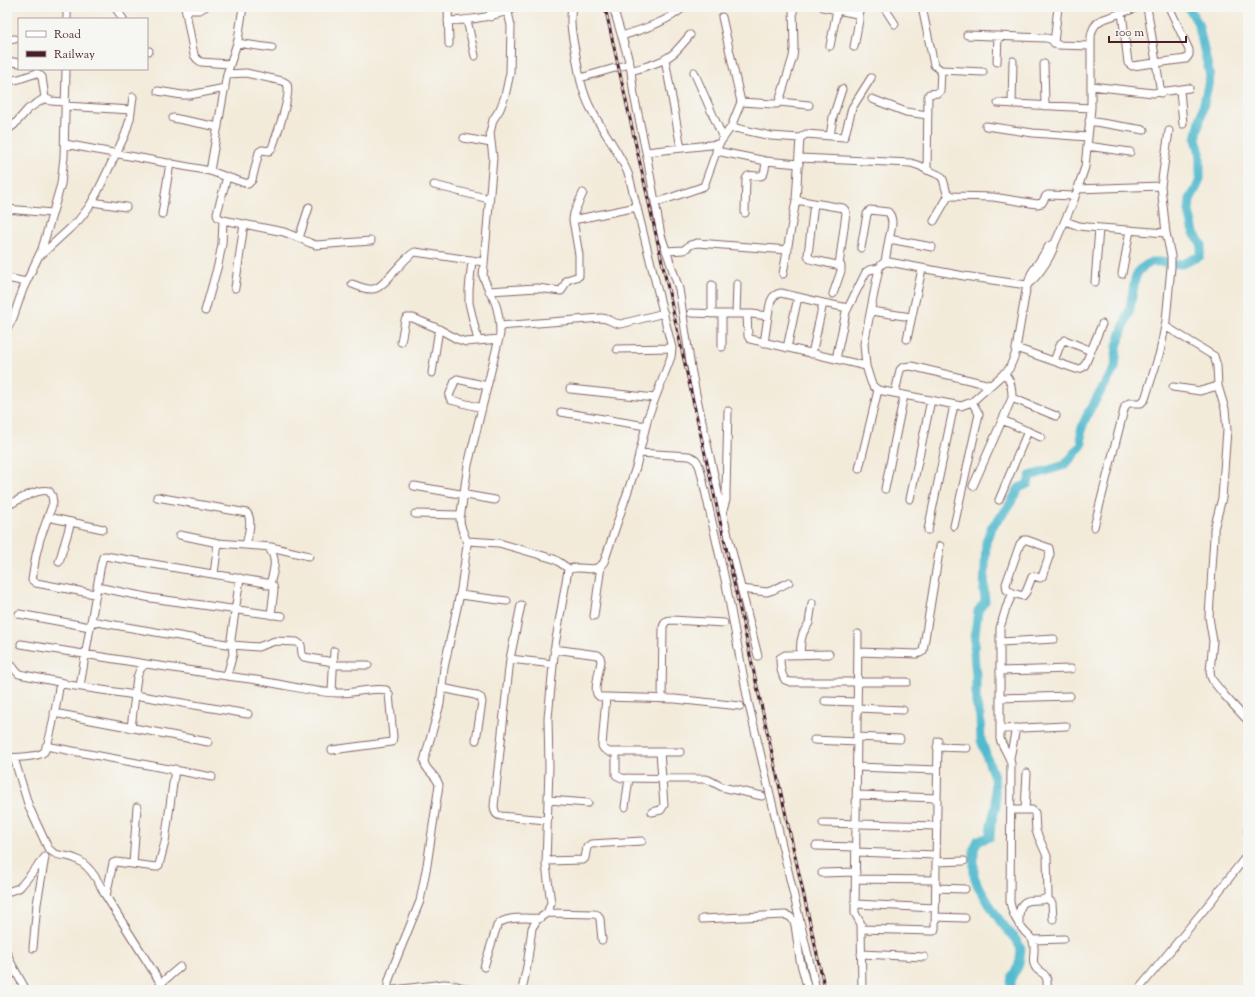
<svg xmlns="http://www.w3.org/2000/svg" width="1255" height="997" font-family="'Sorts Mill Goudy',serif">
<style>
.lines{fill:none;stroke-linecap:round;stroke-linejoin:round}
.river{stroke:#51bace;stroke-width:9}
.minor-casing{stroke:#856668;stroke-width:9}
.minor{stroke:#fff;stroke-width:7}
.rail-casing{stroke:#4a1f2b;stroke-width:3}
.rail{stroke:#f6f6f2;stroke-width:1.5;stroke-dasharray:4.5;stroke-linecap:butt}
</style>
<rect width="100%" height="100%" fill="#f6f6f2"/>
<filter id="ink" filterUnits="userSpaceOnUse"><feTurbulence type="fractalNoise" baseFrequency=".025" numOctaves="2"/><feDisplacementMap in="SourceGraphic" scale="8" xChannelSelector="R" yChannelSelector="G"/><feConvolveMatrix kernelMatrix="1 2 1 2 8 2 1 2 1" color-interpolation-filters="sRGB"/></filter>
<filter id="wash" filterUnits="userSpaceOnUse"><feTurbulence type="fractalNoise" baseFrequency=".012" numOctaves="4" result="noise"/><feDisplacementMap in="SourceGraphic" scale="16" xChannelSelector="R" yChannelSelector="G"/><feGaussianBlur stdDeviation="0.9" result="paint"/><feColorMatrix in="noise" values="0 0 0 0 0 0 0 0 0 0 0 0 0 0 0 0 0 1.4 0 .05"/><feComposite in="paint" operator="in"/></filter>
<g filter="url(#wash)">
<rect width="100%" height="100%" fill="#f3ebda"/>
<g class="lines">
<path class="river" d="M1010 990 1012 976 1018 967 1020 959 1021 948 1016 940 1000 921 978 886 974 876V849L978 840 984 839 990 837 991 824 996 806 994 777 981 740 980 716 976 703V676L974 652 975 633 978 611 985 601 984 591 986 542 991 528 1007 509 1019 488 1028 484 1030 476 1065 465 1082 445 1081 431 1084 422 1089 411 1115 368 1117 346 1130 308 1135 279 1139 270 1151 262H1159L1183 264 1200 256 1202 245 1194 233 1189 211 1190 199 1196 189 1200 179V153L1196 139 1210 76 1198 23 1188 7"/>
</g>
</g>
<g filter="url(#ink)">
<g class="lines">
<g class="minor-casing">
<path id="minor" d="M115 7 123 19
M185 7 194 55 197 59 201 62 229 64
M448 7 449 44
M490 7 491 17
M613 7 630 64 634 95 646 152 661 235 679 289 691 368 696 394 722 511 758 656
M823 7 857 14 863 7
M884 7 895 24
M922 7 934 65 941 70 983 72
M1147 7 1161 93
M186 10H199L205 7
M1122 12 1128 63 1132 66 1186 59 1189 55V50L1169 7
M67 19V7
M467 20 475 56
M448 21C473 20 495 17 518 7
M967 35 1046 38 1050 39 1058 45 1091 46
M622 36C643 29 667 22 684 7
M7 40 15 39
M237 43 272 48
M1054 43 1058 7
M830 46 837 10
M854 47 859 20V16L857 14
M147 51H149
M665 59 681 148
M7 61 19 63
M997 62 998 36
M1044 64 1045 106
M622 66 630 64
M631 71C646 66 663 63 675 52 680 47 685 41 690 35
M694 72 723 138
M580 78 615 68
M7 81 19 79 37 73 42 77 45 98 51 101 65 102
M1091 86 1153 93 1189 88
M1180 90 1183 124
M158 91 182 95H190L225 88
M872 99 906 112 928 115
M741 102 773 104H777L779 102 793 57 794 49 793 7
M779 102 809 105
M998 103 1091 108
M1012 104 1013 61
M65 106 131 110
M173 118 218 127
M1089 121 1144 130
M986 126 1033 133 1088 137
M731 127 771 136 800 138
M7 130 14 125 28 109 45 98
M830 136 833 117 842 89
M464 138 491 143
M65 144 210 171 227 74 238 40 243 7
M1087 146 1130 152
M716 151 766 161 799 164
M646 152 719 144
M799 158 911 163 920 166 927 170 928 97 929 94 938 93 940 91 941 70
M927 170C947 178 941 175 947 193L952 196 993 197 1037 204 1042 203 1046 196 1048 195 1075 196
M210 171 227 177 217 213C217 218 219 218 223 220L284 232 299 238 309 207
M227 177 248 184 252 180 259 152 262 150 269 151 272 148C276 137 292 94 287 84 286 82 284 82 282 81L246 73 227 74
M434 185 489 199
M1077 189 1161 186
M796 200 843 208 845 210 846 213 839 265
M92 202 126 207
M655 203 699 188 704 186 719 144 731 127 741 102 722 17
M814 203 808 255 810 259 814 260 841 266V271L833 294
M7 209 52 213
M745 213 746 179 748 176C752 175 754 176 758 176 766 177 765 167 766 161
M162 214 170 163
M573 220 637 207
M934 221 949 195
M1065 221 1079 226 1088 227 1166 233 1171 256V267L1166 321 1160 352 1145 399 1141 403H1129L1125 406 1094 527
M1166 233 1161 186 1169 131
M299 238 310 243 316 245 371 241
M861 248 867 214 870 210 888 212C895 219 891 230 889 239
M666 251 684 250 690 245 697 243 788 250
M41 255 78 221 89 207 97 193 125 135 130 119 133 97
M472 260 469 290V303L478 341
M885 262 889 239 932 247
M879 268C882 263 884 262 889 262L964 276 1027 285C1038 277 1052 256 1055 243L1074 200 1085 167 1091 108V37C1092 29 1094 25 1101 20L1139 7
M783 274 796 200 800 138 806 134 844 137 845 135 852 108 871 78
M1122 274 1130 230
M7 278 26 282
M1095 282 1099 228
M352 284C358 286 366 290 373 289 384 289 402 258 415 252L484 262
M235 288 244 224
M489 291 537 288 561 291 562 290 567 280 579 276V255L573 220 574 213 583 193
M205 311 218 265 222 244 223 220
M871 311 911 317
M691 313 722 314H752L768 316C770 306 769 295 781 293L823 303 848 308
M712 314V285
M722 314V347
M736 314 737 284
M747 314 748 336 750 339 866 366
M500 326 601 318C609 318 613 324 621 324L664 313
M1165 326 1209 353 1214 356 1217 366 1218 386 1225 409 1227 430 1222 498 1214 529V537L1209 617 1213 641 1210 671 1211 677 1213 681 1225 696 1248 721
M7 329 13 318 23 289 42 249 61 184 64 157 66 69
M907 339 922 269
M401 342 405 320 407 318H413L439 329 457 339 466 342 499 339
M764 343 768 316
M787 348 798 297
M1016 348 1076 369C1081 369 1082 368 1085 365L1102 324
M617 349 672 348
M812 354 823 303
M836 359 846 312 866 272 869 270 879 268 864 344 866 366 871 382 873 386 878 390 961 406 972 402 1009 369 1015 355 1026 290 1031 274 1049 246 1055 243
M1054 361 1061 343 1065 340 1091 351
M432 373 439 329
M1173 387 1200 391 1218 386
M570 389 655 398
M895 393 900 370 903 367 911 366 990 385
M1012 398 1056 416
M482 408 451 400 449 396 455 381 457 379 487 386
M561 412 646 426
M1002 420 1041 437
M639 453 689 456C696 458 697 461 700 468L726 584 748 701 815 985V990
M859 469 878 390
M414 486 495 500
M973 486 1012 398C1012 388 1011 380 1004 373
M885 489 904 395
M157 497 247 513C253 520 248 536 246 545
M910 499 931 400
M999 500 1028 431
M7 506C18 500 38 488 49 491L52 496 53 503 40 539 36 555 32 580 36 583 95 594
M723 510 726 500V492L728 411
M415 514 460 515
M48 517 103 529
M954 526 979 414 972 402
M928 530 954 405
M180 535 218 543
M467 541 499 543 554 559 559 562 569 569
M59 562 71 522
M214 574 218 543 271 547 309 556
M267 585 270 584C273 573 278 560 270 550
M97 587 151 598 282 616
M741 589 767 592 773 590 789 582
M1013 593 1023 596 1026 592 1032 577 1034 576 1040 578 1042 577 1050 554 1049 548 1027 540H1024L1020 544 1006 584 1007 590 1013 593 1006 608 1000 628V739C1003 748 1009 754 1011 764L1010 902C1012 914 1017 923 1025 932 1028 935 1032 938 1033 942 1036 949 1032 957 1034 964 1038 977 1049 967 1047 990
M460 595 507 601
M521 605 510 659 553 664
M19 614 90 627
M594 616 601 566
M91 621 232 645 258 647 275 641 297 642 301 645 302 654 304 657 333 662
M858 634 855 913 861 924 862 990
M1000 642 1054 639
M21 644 146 664
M554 649 598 655 600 657 601 661C600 668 594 689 597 694 599 698 602 697 606 697L602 746 604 749 609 752H680
M858 652 917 654 920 653 923 651 940 546
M829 654 785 655 780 658C780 665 781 674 785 680L791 682H907
M800 655 801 641 803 633 809 623 812 603
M510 659 494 806C495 812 495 815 501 816L547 820
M7 660C12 664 14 670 19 674L64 683
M333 665H368
M1000 671 1071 669
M227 676C240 678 253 679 267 682 290 686 312 692 337 693 353 694 372 687 386 690L389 694 393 737 392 742 332 750
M80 686 101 564 103 557 105 556 266 583 273 586 274 590 271 615
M442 688 475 695 481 698 482 702 476 740
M332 692 334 651
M606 697 675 699 740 706
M662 698 663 627C665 621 667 620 672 620L724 623
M1000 698 1070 696
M825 701 857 702
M857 708 903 710
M54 713 208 742
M131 728 135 695 248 714
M1001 729 1066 726
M857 737 900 739
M814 740 857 742
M46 746 212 777
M937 747 967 748
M616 752V775L622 778 704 779 709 780 722 787 762 796
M7 757C13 758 39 757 44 752 50 745 57 700 59 688L62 684 135 695C136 685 136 669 146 664L227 676 228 672 233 654 231 639 240 578
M14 758 29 807 48 848C56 858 66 854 76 859 89 865 98 880 104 893L165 990
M1010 758 1016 728
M857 767 937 770
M857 795 937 798
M548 800 588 803
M625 807 629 778
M1011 810H1032L1035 813 1036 831 1047 856 1048 896C1046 899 1044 900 1040 900 1036 900 1031 900 1027 901 1018 904 1019 917 1019 925
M1025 810 1027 773
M652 812 661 810 664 805 660 752
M823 823 937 826
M1248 829V833
M816 846 856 847
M856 852 936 855
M546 861 583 860 585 858 587 847 591 844 642 841
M936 862 964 861
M133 864 137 807
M822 873 856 872
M856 879 936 880
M936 888 965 889
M7 892 19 888 21 886 45 857
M106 896 113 863 116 862 156 867 159 865 165 842 175 769
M1047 898 1052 903 1053 919
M856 904 935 908
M547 913 594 914 598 915 600 919 602 940
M935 917 965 918
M702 919 785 915C791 916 793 919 795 925L800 960 808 990
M861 929 932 931H934L935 929 938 741
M1033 940 1064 939
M33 948 37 904 45 857
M7 953 11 963 26 990
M861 954 924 957
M484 967 497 926C504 915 528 919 540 918
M161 983 180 967
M388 990V983L394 965 420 901 427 865 439 785C437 775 425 771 424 761L440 704 444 668 461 589 467 545C466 535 460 529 460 519L468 465 500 334C500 323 499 313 495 302 491 293 486 285 483 276L493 158 490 133 493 120 500 109 505 96 510 73 511 26 508 12
M394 990 444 984C455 984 463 989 474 990
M522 990 527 966 532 928 537 920 547 913 551 903 546 865 549 767 548 718 555 645 568 570C579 563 594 576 604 562L636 467 648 417 671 357 672 348 629 176C620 152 603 132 591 109 582 92 579 74 576 56 573 39 569 24 572 7
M1138 990 1212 900 1248 854"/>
</g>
<use href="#minor" class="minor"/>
<g class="rail-casing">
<path id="rail" d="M605 7 825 990"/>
</g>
<use href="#rail" class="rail"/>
</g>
</g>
<rect width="1255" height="997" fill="none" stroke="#f6f6f2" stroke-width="24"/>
<rect x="18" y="18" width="130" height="52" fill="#f6f6f2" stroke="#b1a0a2"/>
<rect x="26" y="31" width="20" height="6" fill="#ffffff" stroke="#b1a0a2"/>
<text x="54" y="38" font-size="12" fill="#4a1f2b">Road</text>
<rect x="26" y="51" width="20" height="6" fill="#4a1f2b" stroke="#b1a0a2"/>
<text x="54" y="58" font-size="12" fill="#4a1f2b">Railway</text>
<path d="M1109 36v6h77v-6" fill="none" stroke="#4a1f2b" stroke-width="2"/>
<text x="1115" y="36" font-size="12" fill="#4a1f2b" stroke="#f6f6f2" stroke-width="3" paint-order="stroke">100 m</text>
</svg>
